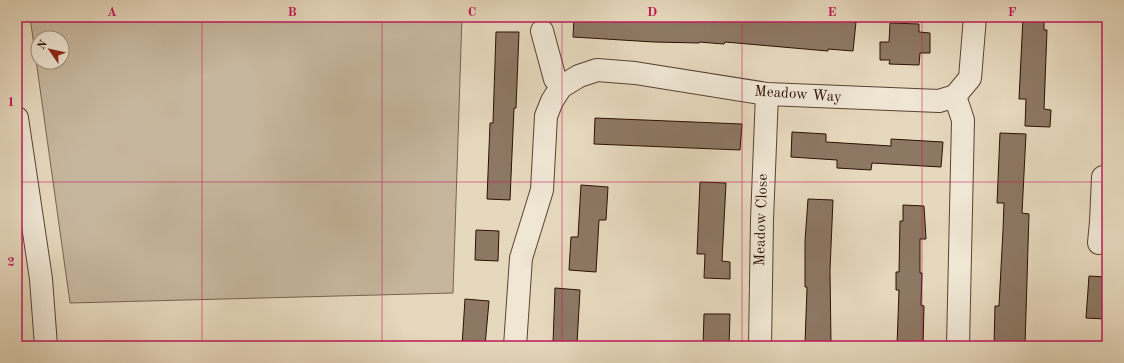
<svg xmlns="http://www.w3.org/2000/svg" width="1124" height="363" font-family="'Old Standard TT',serif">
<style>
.green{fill:#c6b69d;stroke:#796350;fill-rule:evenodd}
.building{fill:#8d7864;stroke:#2c1003}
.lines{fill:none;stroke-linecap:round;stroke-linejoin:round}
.minor-casing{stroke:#5a4232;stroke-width:24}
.path{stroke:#2c1003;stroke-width:2.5;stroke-dasharray:1 2;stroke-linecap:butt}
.minor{stroke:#efe6d4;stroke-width:22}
.grid{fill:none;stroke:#c2185b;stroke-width:1;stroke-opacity:0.55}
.labels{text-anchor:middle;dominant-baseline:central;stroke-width:4;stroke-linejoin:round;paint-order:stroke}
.street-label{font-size:15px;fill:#2c1003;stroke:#efe6d4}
.neatline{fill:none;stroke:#c2185b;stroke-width:1.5}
.grid-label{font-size:13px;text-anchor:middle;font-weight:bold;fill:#c2185b}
</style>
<rect width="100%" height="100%" fill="#e6d8bd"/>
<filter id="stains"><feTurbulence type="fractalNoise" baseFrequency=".005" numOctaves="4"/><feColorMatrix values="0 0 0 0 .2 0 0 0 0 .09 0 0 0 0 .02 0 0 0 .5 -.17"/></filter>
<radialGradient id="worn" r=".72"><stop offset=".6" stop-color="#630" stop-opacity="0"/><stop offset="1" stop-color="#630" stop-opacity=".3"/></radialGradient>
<path class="green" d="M30 17H462L453 293 70 303ZM38 38H62V62H38Z"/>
<path class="building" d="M574 17H767L856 22 853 51 828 49V51L725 42 724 44 699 42V43L654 42 573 37Z
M1023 17H1044V30H1047L1044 109 1051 110 1050 127 1025 126 1026 99H1019Z
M890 23 919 24V32L930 33V53H920L919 65 889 64 890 60H880V42H889Z
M496 32H519L516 108H514L510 200 487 199 490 123H493Z
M595 118 742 124 740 150 594 144Z
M792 132 826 134V142L891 146V139L943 142 941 167 872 163 871 170 837 168V160L791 157Z
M1000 133 1026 134 1022 213 1029 214 1025 346H994L995 306H999L1003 230 1004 203H997Z
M700 182 726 183 722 261 730 262V279L704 278 705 254H697Z
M581 185 608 187 606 220H599L596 272 569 270 571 237H578Z
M808 199 833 200 830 270 831 344H805L807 287H805V241Z
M903 205 924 206 926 239H920V273H922L921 305 924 306 923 346H897L899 290H896V272H899L900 221H903Z
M476 230 499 231 498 261 475 260Z
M1089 276 1107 277 1105 319 1086 318Z
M555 288 580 290 577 344 553 343Z
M465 299 489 301 485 346H462Z
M704 314H730L729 346H703Z"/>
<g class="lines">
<g class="minor-casing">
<path id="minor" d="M542 31 555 79 561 87
M955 96 963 120 958 346
M17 118 41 279 46 346
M1103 177 1101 222H1107
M1099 243 1101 222
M515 346 521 258 542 190 546 116 552 101 561 87 579 76 597 70 635 73 767 94 939 101 955 96 970 78 975 17
M760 346 762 220 767 94"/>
</g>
<path class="path" d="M1103 346 1107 325"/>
<use href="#minor" class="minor"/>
</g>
<path class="grid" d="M202 17V346M382 17V346M562 17V346M742 17V346M922 17V346M17 182H1107"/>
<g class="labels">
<g class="street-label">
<text transform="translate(798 95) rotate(4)">Meadow Way</text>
<text transform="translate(762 220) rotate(-88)">Meadow Close</text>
</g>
</g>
<rect width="1124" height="363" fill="none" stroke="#e6d8bd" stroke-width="44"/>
<g transform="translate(50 50) rotate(304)"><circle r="19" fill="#efe6d4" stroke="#a19080"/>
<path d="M0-3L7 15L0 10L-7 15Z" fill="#8f2418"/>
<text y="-6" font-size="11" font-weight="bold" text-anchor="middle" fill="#2c1003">N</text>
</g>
<rect x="22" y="22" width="1080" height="319" class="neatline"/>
<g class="grid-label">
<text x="112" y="16">A</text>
<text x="292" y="16">B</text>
<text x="472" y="16">C</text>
<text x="652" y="16">D</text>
<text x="832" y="16">E</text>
<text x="1012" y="16">F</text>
<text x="11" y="106">1</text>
<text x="11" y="266">2</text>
</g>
<rect width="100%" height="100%" filter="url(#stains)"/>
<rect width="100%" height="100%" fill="url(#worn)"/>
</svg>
